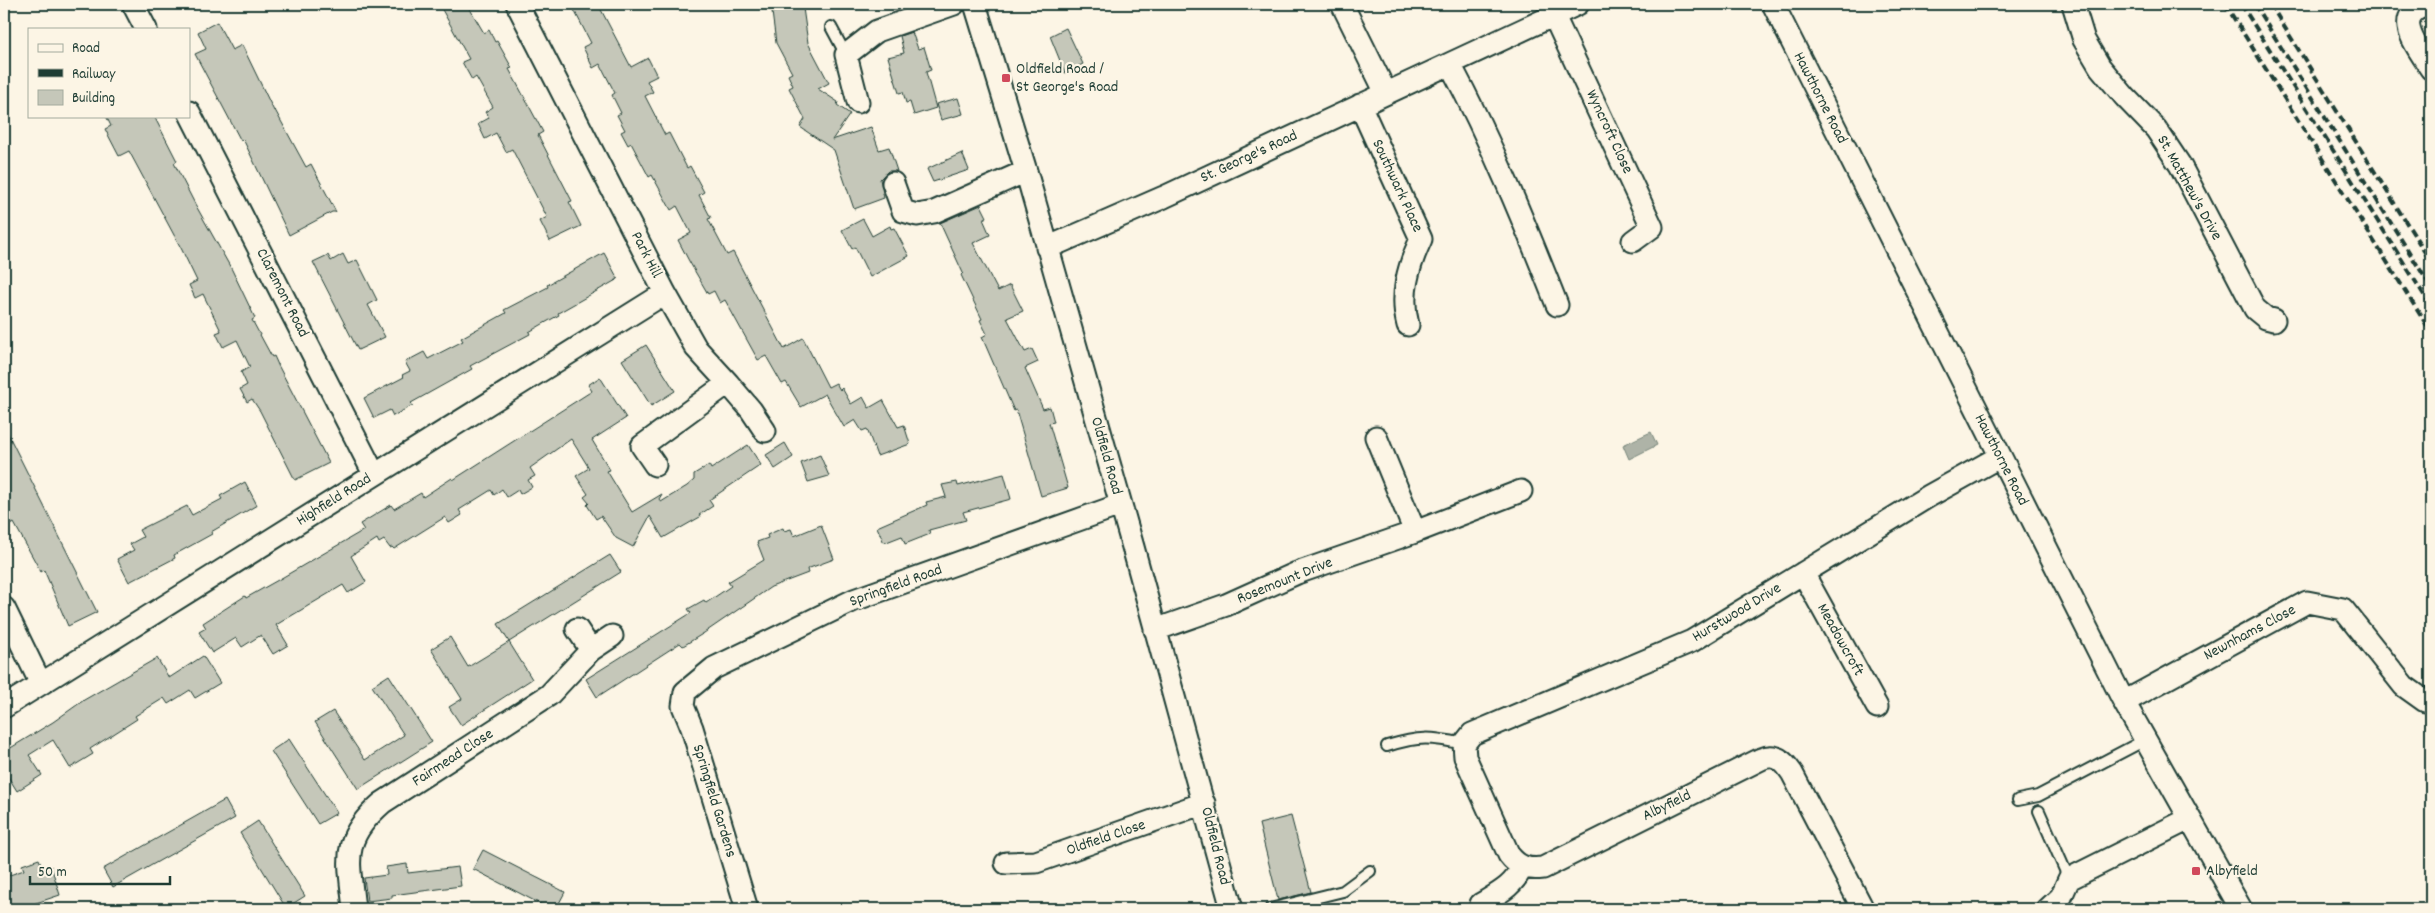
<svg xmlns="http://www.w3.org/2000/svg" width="2435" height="913" font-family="Dekko,sans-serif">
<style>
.water{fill:#aeb3a7;stroke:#758479}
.building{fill:#c5c7b9;stroke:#1f3d34}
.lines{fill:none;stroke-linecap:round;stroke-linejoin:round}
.service-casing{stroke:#1f3d34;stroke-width:14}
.minor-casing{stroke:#1f3d34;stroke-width:25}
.service{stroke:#fcf5e5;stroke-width:10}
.minor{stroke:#fcf5e5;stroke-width:21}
.rail{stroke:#1f3d34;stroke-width:4;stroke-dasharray:8 4;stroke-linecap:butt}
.poi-dot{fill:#d1495b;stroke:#fcf5e5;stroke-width:2}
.labels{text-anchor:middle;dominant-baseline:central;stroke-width:4.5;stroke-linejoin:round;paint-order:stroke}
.poi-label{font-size:16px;fill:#1f3d34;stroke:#fcf5e5;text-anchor:start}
.street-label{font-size:16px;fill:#1f3d34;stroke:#fcf5e5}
</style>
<rect width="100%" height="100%" fill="#fcf5e5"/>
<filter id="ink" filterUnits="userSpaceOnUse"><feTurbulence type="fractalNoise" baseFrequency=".02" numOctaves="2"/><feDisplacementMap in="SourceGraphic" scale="10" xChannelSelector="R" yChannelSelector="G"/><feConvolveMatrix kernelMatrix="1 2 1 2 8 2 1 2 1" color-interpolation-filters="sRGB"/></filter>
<g filter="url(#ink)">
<path class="water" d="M1651 432 1657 445 1629 459 1623 445Z"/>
<path class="building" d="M439 4H467L484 33 489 30 495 42 497 41 512 68 509 69 543 132 538 135 572 201 569 202 581 226 550 241 540 221 547 217 512 149 506 152 496 133 485 139 478 124 489 118 485 112 493 107 476 77 472 80 462 62 469 59Z
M571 4H598L631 67 648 58 657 76 647 81 653 92 645 96 665 135 669 133 687 168 690 166 704 192 699 195 711 218 708 219 727 255 733 252 784 349 803 338 828 387 836 383 840 390 842 388 851 404 863 397 869 408 883 400 898 427 904 425 910 444 877 456 867 429 862 431 855 420 844 427 825 394 801 407 786 382 782 384 766 356 758 360 725 300 720 303 714 291 708 294 689 261 678 240 691 233 677 206 671 210 652 175 649 177 631 143 628 145 621 132 625 130 617 115 621 113 612 95 615 93 600 64 593 68 583 47 591 43Z
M803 8 808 43 829 83 818 89 838 102 837 105 850 114 832 140 871 127 879 150 889 147 897 171H888L880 179 884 198 854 209 834 150 800 127 805 119 789 88 793 86 788 75 792 73 776 43 772 12Z
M217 22 232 50 242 45 274 111 275 110 306 167 311 164 336 212H332L289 235 243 139 241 141 195 54 206 49 198 32Z
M1066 28 1083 64 1065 73 1050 36Z
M912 32 918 49 924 47 931 70 926 72 936 108 914 115 910 102 906 103 903 92 899 93 888 57 904 53 900 36Z
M958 98 963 114 941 120 936 104Z
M106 116H154L177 161 174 163 195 204 232 270 255 318 252 320 272 357 274 356 278 365 329 463 295 480 260 411 252 399 247 402 240 389 247 385 241 372 250 367 237 340 223 347 216 333 221 331 203 294 195 298 189 285 197 281 182 250 129 151 119 156 105 129 111 126Z
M962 153 969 170 933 182 927 169Z
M981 205 987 217 983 219 990 235 973 243 998 291 1010 285 1023 311 1007 318 1025 352 1032 349 1038 362 1025 368 1043 409 1050 407 1054 422 1049 423 1068 488 1041 496 1016 410 1014 411 982 337 987 334 980 320 982 319 961 275 963 273 940 223Z
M863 219 872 236 890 226 891 229 894 228 909 256 870 277 855 247 852 249 842 230Z
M604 253 618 279 558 313 559 315 541 325 529 332 530 334 470 366 472 369 411 403 413 405 393 416 390 410 374 418 364 398 404 377 402 375 410 371 405 362 424 352 428 359 463 341 461 338 506 313 504 310 548 287 547 285Z
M343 254 348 264 357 260 377 300 368 305 385 337 358 350 313 262 328 255 331 261Z
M646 345 675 391 651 406 622 360Z
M600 377 626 418 592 440 610 470 607 471 632 512 662 494 659 499 661 502 687 486 694 480V474L709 465 711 469 748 445 761 465 709 500 713 506 699 515 700 517 663 538 650 516 633 547 616 538 601 516 596 519 587 505 589 503 584 497 588 494 576 476 589 468 571 439 530 468 535 476 528 480 532 487 520 494 518 490 507 497 502 489 494 495 491 490 459 510 462 515 449 523 445 517 394 549 392 547 390 548 384 540 379 543 377 539 351 556 366 582 348 593 343 585 276 625 288 645 273 654 261 635 242 647 236 638 212 653 199 632 206 628 203 623 245 596 246 598 278 580 364 530 360 524 391 505 394 509 421 493 423 497 452 478 453 480 592 391 588 385Z
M4 426 97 612 68 626 44 570 41 572 14 523 4 528Z
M785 443 793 457 775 469 766 455Z
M820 455 829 476 808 482 801 463Z
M1004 474 1011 499 963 512 966 520 929 530 930 534 905 544 902 536 884 543 877 527 927 505 926 502 946 497 942 485 957 482 958 486Z
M245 482 257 505 211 532 212 534 174 555 175 558 129 582 117 559 134 550 130 544 143 537 139 530 187 506 192 515 222 499 220 496Z
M821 525 834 559 807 569 808 573 771 587 704 633 683 646 680 643 597 697 586 679 691 613 688 609 704 600 706 603 731 586 728 582 764 560 757 542 768 538 767 535 783 528 784 531 791 529 794 536Z
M610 555 621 572 509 642 498 624Z
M450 637 468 667 509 642 532 679 461 725 449 707 462 699 431 649Z
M203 656 220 683 195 698 190 690 168 704 164 698 135 716 137 719 90 749 93 754 70 768 53 740 29 755 42 775 17 791 4 770V752L53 722 84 700 157 658 169 678Z
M389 675 432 742 358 789 315 722 333 711 365 760 404 735 372 686Z
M289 739 337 813 318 824 271 751Z
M225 800 235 818 113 887 103 869Z
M1291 816 1311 892 1278 900 1259 824Z
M258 821 305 896 286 908 240 833Z
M483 850 565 892 556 909H550L473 869Z
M39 859 43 869 51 866 60 895 18 909H4V877L24 870 22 865Z
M407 864 408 873 458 867 461 886 392 895V898L367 901 364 878 387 875 386 867Z"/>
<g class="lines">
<g class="service-casing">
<path id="service" d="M831 27 846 55
M1387 746C1420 736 1430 737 1464 744
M2018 800 2038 796 2145 740
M2039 811 2069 879
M1270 909 1343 891 1370 871"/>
</g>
<g class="minor-casing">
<path id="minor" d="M133 4 146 29
M517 4 665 293 696 348 728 383 642 446 655 465
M975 4 1026 171 1133 547 1232 909
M1342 4 1386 93
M1773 4 2124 702 2241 909
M2073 4 2084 40 2100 67 2125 97 2156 129 2180 165 2255 309 2266 318 2274 320
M2431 5C2388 12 2418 48 2431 69
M1554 16 1652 227 1633 241
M1450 64C1491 141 1525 224 1557 305
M858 102 846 55 877 31 954 4
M1360 105 1421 239C1408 267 1400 295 1408 325
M189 112 374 474
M893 183 903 211 917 215 934 212 1026 171
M1047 248 1164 197 1578 4
M728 383 751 410 765 431
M1376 437 1415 532
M1803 573 1877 707
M4 608 41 684
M577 629 591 650
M1155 630 1226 605 1297 573 1415 532 1521 491
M2124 702 2307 602 2343 609 2404 686 2425 701 2431 699
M4 707 665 293
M1006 863 1036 862 1204 803
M1481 904C1499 893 1514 886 1522 867
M354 909C349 859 340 840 382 803L549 695 591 650 612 636
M747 909 692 728 683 706 685 692 714 668 854 600 1120 505
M1863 909 1792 773C1783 760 1776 753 1761 759L1543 868C1528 870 1518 867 1509 855L1465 757 1464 744 1472 734 1692 641 1929 496 1999 457
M2048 909 2061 897 2069 879 2189 819"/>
</g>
<use href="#service" class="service"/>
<use href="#minor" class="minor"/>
<path class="rail" d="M2225 4 2431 332
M2241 4 2431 306
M2254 4 2431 287
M2270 4 2431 262"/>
</g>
</g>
<g class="poi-dot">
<rect x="1001" y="73" width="10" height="10" rx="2.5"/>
<rect x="2191" y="866" width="10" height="10" rx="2.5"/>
</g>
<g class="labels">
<g class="poi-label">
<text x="1016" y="69">Oldfield Road /<tspan x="1016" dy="18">St George's Road</tspan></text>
<text x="2206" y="871">Albyfield</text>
</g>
<g class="street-label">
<text transform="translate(1820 98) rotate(63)">Hawthorne Road</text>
<text transform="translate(1609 132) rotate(65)">Wyncroft Close</text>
<text transform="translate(1249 157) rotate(-25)">St. George's Road</text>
<text transform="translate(1397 186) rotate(65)">Southwark Place</text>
<text transform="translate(2189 188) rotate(61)">St. Matthew's Drive</text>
<text transform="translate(646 255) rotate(63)">Park Hill</text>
<text transform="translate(282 293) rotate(63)">Claremont Road</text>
<text transform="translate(1106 456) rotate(74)">Oldfield Road</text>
<text transform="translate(2001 460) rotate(63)">Hawthorne Road</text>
<text transform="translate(334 500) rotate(-32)">Highfield Road</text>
<text transform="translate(1285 581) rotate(-22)">Rosemount Drive</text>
<text transform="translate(896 586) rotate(-20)">Springfield Road</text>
<text transform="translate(1737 613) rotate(-31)">Hurstwood Drive</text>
<text transform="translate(2250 633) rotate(-28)">Newnhams Close</text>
<text transform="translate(1840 640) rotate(61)">Meadowcroft</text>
<text transform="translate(453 758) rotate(-33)">Fairmead Close</text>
<text transform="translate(714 801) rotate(73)">Springfield Gardens</text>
<text transform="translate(1667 806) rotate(-26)">Albyfield</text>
<text transform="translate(1106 838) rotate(-19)">Oldfield Close</text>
<text transform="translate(1215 846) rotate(76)">Oldfield Road</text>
</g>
</g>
<rect width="2435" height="913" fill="none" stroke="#fcf5e5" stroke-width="20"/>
<rect x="10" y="10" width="2415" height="893" fill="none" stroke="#1f3d34" stroke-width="2" filter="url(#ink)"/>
<rect x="28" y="28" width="162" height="90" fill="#fcf5e5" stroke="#a4ab9e"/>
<rect x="38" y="44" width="25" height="8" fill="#fcf5e5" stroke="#a4ab9e"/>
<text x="72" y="52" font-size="15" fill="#1f3d34">Road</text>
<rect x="38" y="69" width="25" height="8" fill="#1f3d34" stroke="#a4ab9e"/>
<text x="72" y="78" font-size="15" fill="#1f3d34">Railway</text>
<rect x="38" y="90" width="25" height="15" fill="#c5c7b9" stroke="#a4ab9e"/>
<text x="72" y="102" font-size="15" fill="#1f3d34">Building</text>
<path d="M30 876v8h140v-8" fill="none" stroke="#1f3d34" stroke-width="2.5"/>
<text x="38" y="876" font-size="15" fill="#1f3d34" stroke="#fcf5e5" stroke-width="4" paint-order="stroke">50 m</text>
</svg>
